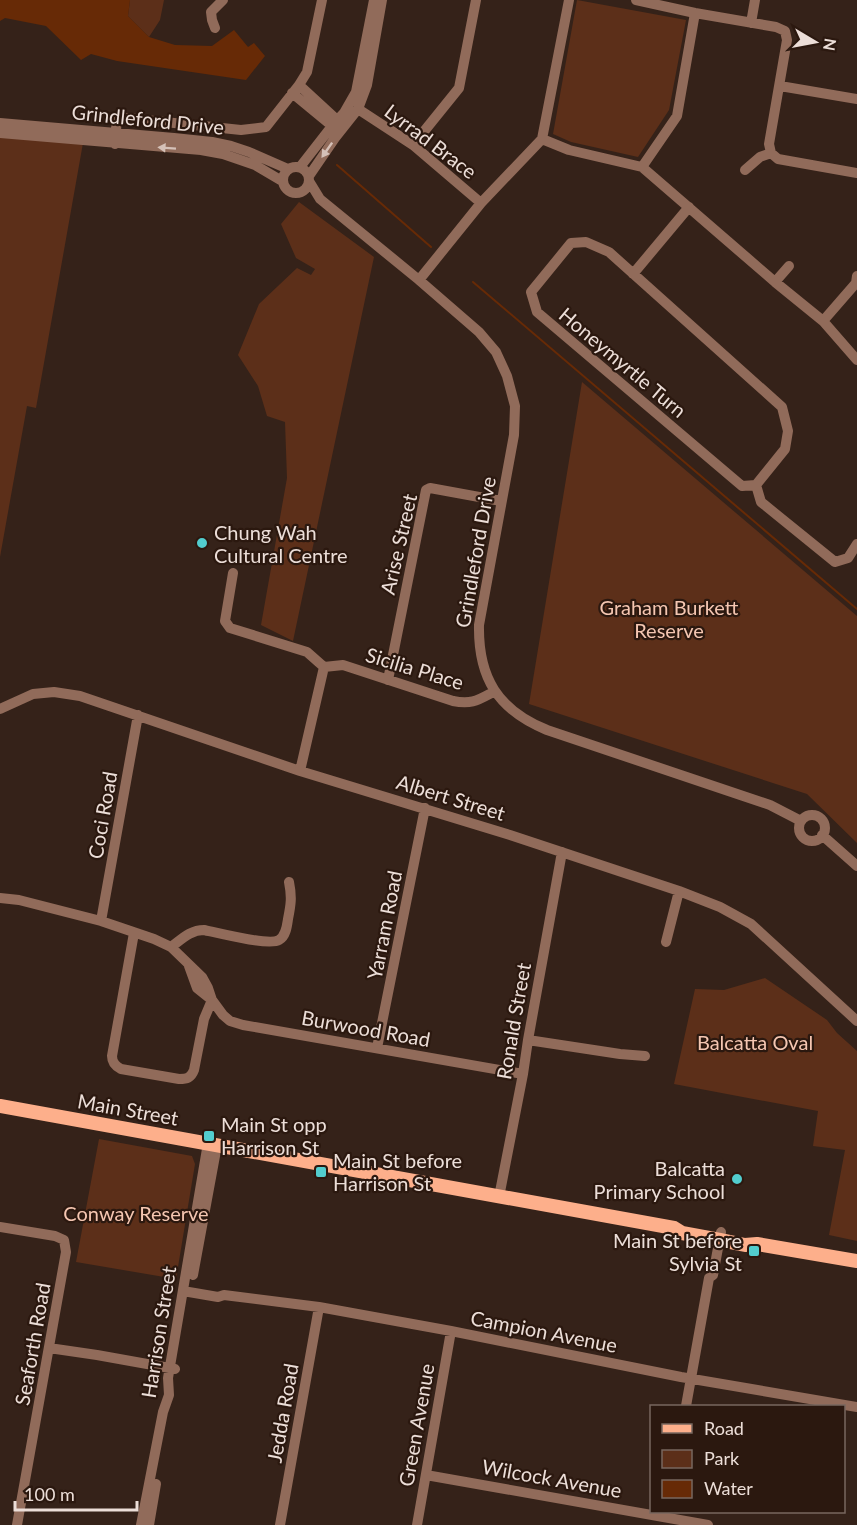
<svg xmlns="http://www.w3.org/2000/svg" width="857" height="1525" font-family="Lato,sans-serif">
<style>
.green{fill:#5c2f19}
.water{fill:#672a06}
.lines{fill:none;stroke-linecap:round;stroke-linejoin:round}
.stream{stroke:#672a06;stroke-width:2}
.minor{stroke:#916b5a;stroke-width:10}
.major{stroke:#fdaf8b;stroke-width:14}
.oneway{fill:#d5c1b8}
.poi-dot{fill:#52cdce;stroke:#2b180f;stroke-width:2}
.labels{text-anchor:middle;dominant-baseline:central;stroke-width:4.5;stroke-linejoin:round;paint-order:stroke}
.street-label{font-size:20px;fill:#ecded8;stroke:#2b180f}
.poi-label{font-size:20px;fill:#ecded8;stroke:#2b180f;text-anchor:start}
.park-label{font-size:20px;fill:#f5c6b1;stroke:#2b180f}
</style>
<rect width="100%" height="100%" fill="#352219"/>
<path class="green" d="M130 0H164L160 20 149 37 128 16Z
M577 0 686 20 669 110 638 157 571 142 553 134Z
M0 136 83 143 36 408 27 406 0 557Z
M299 202 374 257 293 641 261 625 287 478 285 422 267 416 258 386 238 355 259 304 297 268 311 275 315 269 296 258 281 224Z
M582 382 857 616V843L807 794 529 704Z
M765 978 827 1020 837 1033 857 1051V1241L829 1235 845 1150 813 1146 818 1111 674 1084 695 989 724 990Z
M99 1139 192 1156 195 1164 176 1279 76 1262Z"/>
<path class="water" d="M0 0H130L128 16 149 37 175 45 212 46 234 30 248 47 254 43 265 56 246 80 117 61 91 54 81 60 46 26 5 18 0 21Z"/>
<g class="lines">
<path class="stream" d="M337 165 431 247
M473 282 857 609"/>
<path class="minor" d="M636 0 695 13 776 27 785 31 787 40 769 144 771 153 778 159 857 173
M751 23 755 0
M215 28 212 20 211 12 223 0
M299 85 337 120
M780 86 857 99
M292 93 332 126
M358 109 413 145 481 203
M0 123 174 138 212 142 231 146 249 152 288 169
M0 133 201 150 223 154 255 165 282 181
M542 139 569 150 642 167 775 282 823 321 857 360
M115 144 117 117 241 130 266 127 299 85 307 72 322 0
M413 145 459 88 476 0
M283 180a13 13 0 1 1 26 0a13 13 0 1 1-26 0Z
M300 167 332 126 344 113 356 92 374 0
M642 167 677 116 695 13
M745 170 760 157 771 153
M309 176 335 138 358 109 367 85 382 0
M309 181 320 199 419 280 479 332 496 352 507 376 515 406 514 435 479 625C478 678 498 710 547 730L770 805 801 821
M586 242 609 252 782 407 788 431 785 449 756 485 742 486 537 312 531 292 571 243Z
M633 274 689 207
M419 280 481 203 542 139 569 0
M775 282 789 266
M823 321 856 283 857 276
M756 485 761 502 835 562 848 558 857 544
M233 573 225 621 230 628 307 652 324 667
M324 667 343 665 453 701C472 705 478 700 495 691
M388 680 426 490 430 488 501 501
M0 709 33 694 54 692 80 696 300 771 510 835 679 891 720 907 751 924 857 1021
M300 771 324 667
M799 828a13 13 0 1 1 26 0a13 13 0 1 1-26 0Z
M822 835 857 866
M0 898 19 900 101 921 154 939 171 947 202 977 208 988 212 1000 223 1015 230 1021 243 1025 523 1074
M101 921 138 715
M134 933 112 1056C112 1062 115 1066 121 1069L179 1079C187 1079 191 1078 194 1070L204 1019 212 1000
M666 942 679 891
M171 947C182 939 190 930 204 930 218 933 269 946 279 940 286 936 287 926 288 919 291 904 292 897 289 882
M189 966 197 988 212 1000
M528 1040 620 1054 645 1056
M377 1048 425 808
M499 1197 523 1074 528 1040 562 852
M0 1227 55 1236 64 1240 66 1252 17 1525
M193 1275 217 1145
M183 1291 218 1297 224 1295 319 1307 451 1331 681 1377 857 1407
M49 1348 97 1355 175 1369
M686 1406 709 1278 713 1275 721 1232
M426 1475 708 1525
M141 1525 163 1412 169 1395 168 1378 208 1143
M149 1525 156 1484
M280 1525 319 1307
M417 1525 451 1331"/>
<path class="major" d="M0 1106 674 1228 682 1233 720 1240 745 1245 757 1244 857 1261"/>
</g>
<defs><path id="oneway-solid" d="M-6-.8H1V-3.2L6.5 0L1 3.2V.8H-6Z" transform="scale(1.5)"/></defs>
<g class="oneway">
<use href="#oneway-solid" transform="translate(167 148) rotate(-176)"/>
<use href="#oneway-solid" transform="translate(327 150) rotate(125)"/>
</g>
<g class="poi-dot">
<circle cx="202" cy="543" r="6"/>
<rect x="203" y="1130" width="12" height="12" rx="3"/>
<rect x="315" y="1166" width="12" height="12" rx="3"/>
<circle cx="737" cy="1179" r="6"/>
<rect x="748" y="1245" width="12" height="12" rx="3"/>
</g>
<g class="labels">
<g class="street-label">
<text transform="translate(148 119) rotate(6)">Grindleford Drive</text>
<text transform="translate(431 141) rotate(37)">Lyrrad Brace</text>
<text transform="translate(623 362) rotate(40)">Honeymyrtle Turn</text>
<text transform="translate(398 544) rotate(-77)">Arise Street</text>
<text transform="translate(475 552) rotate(-80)">Grindleford Drive</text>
<text transform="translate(415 668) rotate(17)">Sicilia Place</text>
<text transform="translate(451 797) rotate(17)">Albert Street</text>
<text transform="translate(102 815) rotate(-80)">Coci Road</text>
<text transform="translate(384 925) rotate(-79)">Yarram Road</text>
<text transform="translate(513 1021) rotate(-80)">Ronald Street</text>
<text transform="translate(366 1028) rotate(10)">Burwood Road</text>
<text transform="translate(128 1109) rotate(10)">Main Street</text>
<text transform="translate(544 1331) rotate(11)">Campion Avenue</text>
<text transform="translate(158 1332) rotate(-81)">Harrison Street</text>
<text transform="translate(32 1344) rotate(-80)">Seaforth Road</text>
<text transform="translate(282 1413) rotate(-80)">Jedda Road</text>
<text transform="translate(416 1425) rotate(-80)">Green Avenue</text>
<text transform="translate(552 1478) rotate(10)">Wilcock Avenue</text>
</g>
<g class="poi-label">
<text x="214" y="532">Chung Wah<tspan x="214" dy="23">Cultural Centre</tspan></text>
<text x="221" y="1124">Main St opp<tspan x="221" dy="23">Harrison St</tspan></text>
<text x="333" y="1160">Main St before<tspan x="333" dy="23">Harrison St</tspan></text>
<text x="725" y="1168" text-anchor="end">Balcatta<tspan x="725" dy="23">Primary School</tspan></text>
<text x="742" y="1240" text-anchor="end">Main St before<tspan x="742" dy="23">Sylvia St</tspan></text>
</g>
<g class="park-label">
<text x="669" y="607">Graham Burkett<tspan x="669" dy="23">Reserve</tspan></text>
<text x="755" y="1042">Balcatta Oval</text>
<text x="136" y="1213">Conway Reserve</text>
</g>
</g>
<rect x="650" y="1405" width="195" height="108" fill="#2b180f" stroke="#78675f" stroke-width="1.5"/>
<rect x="662" y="1424" width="30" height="9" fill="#fdaf8b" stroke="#78675f" stroke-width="1.5"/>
<text x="704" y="1435" font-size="18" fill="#ecded8">Road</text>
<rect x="662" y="1450" width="30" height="18" fill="#5c2f19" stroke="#78675f" stroke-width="1.5"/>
<text x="704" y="1465" font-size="18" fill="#ecded8">Park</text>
<rect x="662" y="1480" width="30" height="18" fill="#672a06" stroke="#78675f" stroke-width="1.5"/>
<text x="704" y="1495" font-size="18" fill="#ecded8">Water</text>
<g transform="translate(815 42) rotate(100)" stroke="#2b180f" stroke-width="4.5" paint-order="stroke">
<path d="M0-4.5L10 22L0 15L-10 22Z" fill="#ecded8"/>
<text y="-9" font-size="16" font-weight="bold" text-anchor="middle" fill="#ecded8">N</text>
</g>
<path d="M15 1501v9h122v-9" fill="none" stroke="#ecded8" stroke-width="3"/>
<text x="24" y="1501" font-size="18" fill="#ecded8" stroke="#2b180f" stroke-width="4.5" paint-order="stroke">100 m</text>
</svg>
